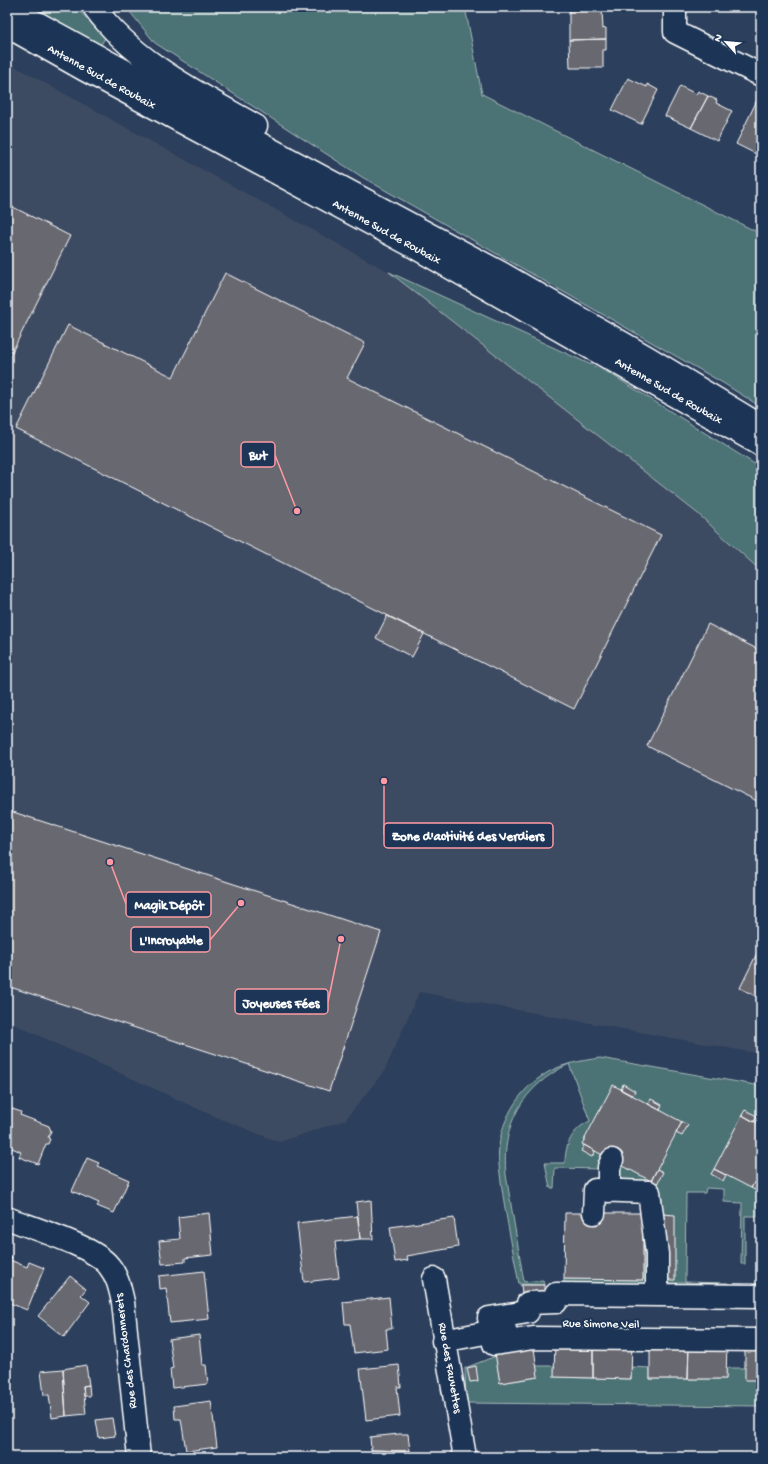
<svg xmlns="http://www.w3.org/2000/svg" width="768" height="1464" font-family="'Gochi Hand',sans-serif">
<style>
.built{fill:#3e4b62}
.green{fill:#4c7275;stroke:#a6b8ba}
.building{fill:#686771;stroke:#fff}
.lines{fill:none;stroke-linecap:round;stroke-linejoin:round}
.street-casing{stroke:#fff;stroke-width:25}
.highway-casing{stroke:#fff;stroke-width:25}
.street{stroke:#1d3557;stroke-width:22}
.highway{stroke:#1d3557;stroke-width:22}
.labels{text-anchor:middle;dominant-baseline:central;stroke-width:4;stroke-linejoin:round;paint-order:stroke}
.street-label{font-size:12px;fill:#fff;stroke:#1d3557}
.leader{fill:none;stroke:#ff9aa2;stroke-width:1.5}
.callout-dot{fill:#ff9aa2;stroke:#1d3557;stroke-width:1.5}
.callout{fill:#1d3557;stroke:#ff9aa2;stroke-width:1.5}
.callout-label{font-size:13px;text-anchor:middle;font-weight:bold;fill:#fff}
</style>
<rect width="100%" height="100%" fill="#2c3f5c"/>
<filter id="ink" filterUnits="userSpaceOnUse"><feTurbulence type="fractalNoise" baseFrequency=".025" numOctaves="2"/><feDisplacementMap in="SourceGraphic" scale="8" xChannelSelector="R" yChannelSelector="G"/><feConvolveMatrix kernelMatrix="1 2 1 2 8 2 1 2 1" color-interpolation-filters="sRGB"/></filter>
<g filter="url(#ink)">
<path class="built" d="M7 62 389 272 697 513 761 571V1054L419 992 385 1070 345 1120 279 1142 209 1114 7 1021Z"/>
<path class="green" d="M28 7H76L105 38 99 48Z
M126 7H465L482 94 761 234V407L723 383 362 177 155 43Z
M389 272 609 373 761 468V571L697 513Z
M600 1058 761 1086V1216H745V1264H741L742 1203 724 1202V1189L706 1188 705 1193H686L685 1282 728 1283V1293L564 1285V1279L643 1280V1194L601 1169 555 1168 554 1188H550L545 1163H565C565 1145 572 1129 590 1121L569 1064C523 1086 501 1124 506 1175L524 1282 543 1280 544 1285 519 1284C512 1245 503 1204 499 1165 495 1131 514 1094 542 1076 559 1064 580 1061 600 1058Z
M496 1356 500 1383 538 1377 536 1366H554L555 1377 631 1379 632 1367 650 1368V1379H726V1368H745L761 1380V1406L466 1403 465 1368Z"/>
<path class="building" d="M602 10 603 29 606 28V39L569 40V11Z
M606 39V50H603V68H570L569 40Z
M628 78 647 87V84L658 90 641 124 612 110Z
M680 86 696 94 698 91 708 96 691 128 665 116Z
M708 96 717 100 716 103 732 111 717 141 691 128Z
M757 100 761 102V149L758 155 736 144Z
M7 204 70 236 7 362Z
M225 273 365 343 347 378 661 535 574 709 16 429 68 325 173 377Z
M387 616 424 634 412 657 376 638Z
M708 624 761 651V803L647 746Z
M7 810 381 932 329 1091 7 986Z
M761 945V999L740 988Z
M623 1084 635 1091 632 1096 621 1090Z
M613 1085 682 1122 651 1181 582 1144Z
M651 1099 662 1105 660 1110 648 1104Z
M7 1107 21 1112 20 1115 49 1126 51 1131 48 1138 50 1139 48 1144H46L38 1164 19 1157 21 1152 12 1148 9 1153 7 1152Z
M745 1110 757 1116 754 1122 742 1115Z
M742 1115 761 1125V1186L754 1183 751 1188 714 1169Z
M682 1122 688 1125 682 1136 676 1133Z
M584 1145 595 1151 592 1157 581 1151Z
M87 1158 99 1163 97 1166 129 1180 114 1213 97 1206 99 1203 72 1191Z
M657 1169 663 1172 657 1184 651 1181Z
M714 1169 726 1175 723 1181 711 1174Z
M754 1183 761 1186V1193L751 1188Z
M371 1200 373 1239H360L356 1202Z
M209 1213 213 1255 185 1258V1262L162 1264 159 1241 180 1239 178 1217Z
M565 1213H643V1280L564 1279Z
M662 1214 675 1215V1280H662Z
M358 1216 360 1239 335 1242 339 1278 304 1282 297 1223Z
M454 1218 458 1247 407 1256 408 1260 395 1262 390 1227Z
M7 1255 12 1257 10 1260 27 1267 29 1262 44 1268 27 1310 7 1302Z
M204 1271 209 1319 170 1323 166 1288 160 1289 159 1276Z
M70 1276 86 1289 81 1295 90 1302 64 1337 38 1316Z
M521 1285H544V1301H523Z
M389 1297 392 1329H386L388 1349 354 1353 350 1324H345L343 1302Z
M199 1335 202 1365H206L208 1384 172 1388 170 1369 173 1368 169 1339Z
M533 1341 538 1377 500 1383 494 1347Z
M555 1341 593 1342V1378L554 1377Z
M593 1342H632L631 1379 593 1378Z
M650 1342 689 1343 688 1379H650Z
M689 1343H727L726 1379H688Z
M745 1343H761V1380H745Z
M86 1365 89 1385 83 1386 86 1414 66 1416 63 1369Z
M399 1365 401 1387H397L400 1416 366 1420 360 1369Z
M476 1366 478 1381 470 1382 467 1368Z
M63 1369 66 1416 52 1418 49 1395H44L41 1371Z
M89 1385 90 1396H84L83 1386Z
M211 1401 217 1447 186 1451 181 1419H175L174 1406Z
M112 1418 115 1436 99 1438 96 1420Z
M399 1434H408L410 1451 371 1450 370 1437Z
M371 1450 410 1451 411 1454 419 1453V1457H372Z"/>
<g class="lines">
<g class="street-casing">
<path id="street" d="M675 7V32L761 75
M609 1191V1167L612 1160
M594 1213 595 1190 649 1192 657 1254V1295
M7 1218C32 1228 94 1246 109 1266 118 1277 120 1289 123 1302L139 1457
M434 1279 465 1457
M761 1296 556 1294V1302L528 1303V1312L489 1318 494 1344 533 1338 761 1340
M443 1341 505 1329"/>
</g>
<g class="highway-casing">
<path id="highway" d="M8 7 108 62 503 274 647 357 761 426
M94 7C134 62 198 93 256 126
M7 26 85 70 407 243 761 445"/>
</g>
<use href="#street" class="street"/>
<use href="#highway" class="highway"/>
</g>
</g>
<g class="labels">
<g class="street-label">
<text transform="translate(101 78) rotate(29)">Antenne Sud de Roubaix</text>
<text transform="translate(386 233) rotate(29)">Antenne Sud de Roubaix</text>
<text transform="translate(668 392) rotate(30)">Antenne Sud de Roubaix</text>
<text transform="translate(601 1325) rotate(1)">Rue Simone Veil</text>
<text transform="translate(127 1351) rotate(-97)">Rue des Chardonnerets</text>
<text transform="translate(449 1368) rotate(80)">Rue des Fauvettes</text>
</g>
</g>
<path class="leader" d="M297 511L275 455M384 781L384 835M110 862L126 904M241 903L210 940M341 939L328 1002"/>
<g class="callout-dot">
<circle cx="297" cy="511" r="4"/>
<circle cx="384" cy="781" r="4"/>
<circle cx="110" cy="862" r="4"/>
<circle cx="241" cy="903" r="4"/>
<circle cx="341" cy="939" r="4"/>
</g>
<g class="callout">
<rect x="241" y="442" width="34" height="25" rx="4"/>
<rect x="384" y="823" width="169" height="25" rx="4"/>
<rect x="126" y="892" width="85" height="25" rx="4"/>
<rect x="131" y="927" width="79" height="25" rx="4"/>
<rect x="235" y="989" width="93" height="25" rx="4"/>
</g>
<g class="callout-label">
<text x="258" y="459">But</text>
<text x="468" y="840">Zone d'activité des Verdiers</text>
<text x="169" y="909">Magik Dépôt</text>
<text x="171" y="944">L'Incroyable</text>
<text x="281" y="1007">Joyeuses Fées</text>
</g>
<rect width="768" height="1464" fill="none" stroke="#1d3557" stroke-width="24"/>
<rect x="12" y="12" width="744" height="1440" fill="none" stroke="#fff" stroke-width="1.5" filter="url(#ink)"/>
<g transform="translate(726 42) rotate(297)" stroke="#1d3557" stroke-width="3" paint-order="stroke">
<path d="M0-3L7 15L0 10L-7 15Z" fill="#ffffff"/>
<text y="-6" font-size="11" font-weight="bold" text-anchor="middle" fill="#ffffff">N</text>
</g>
</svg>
